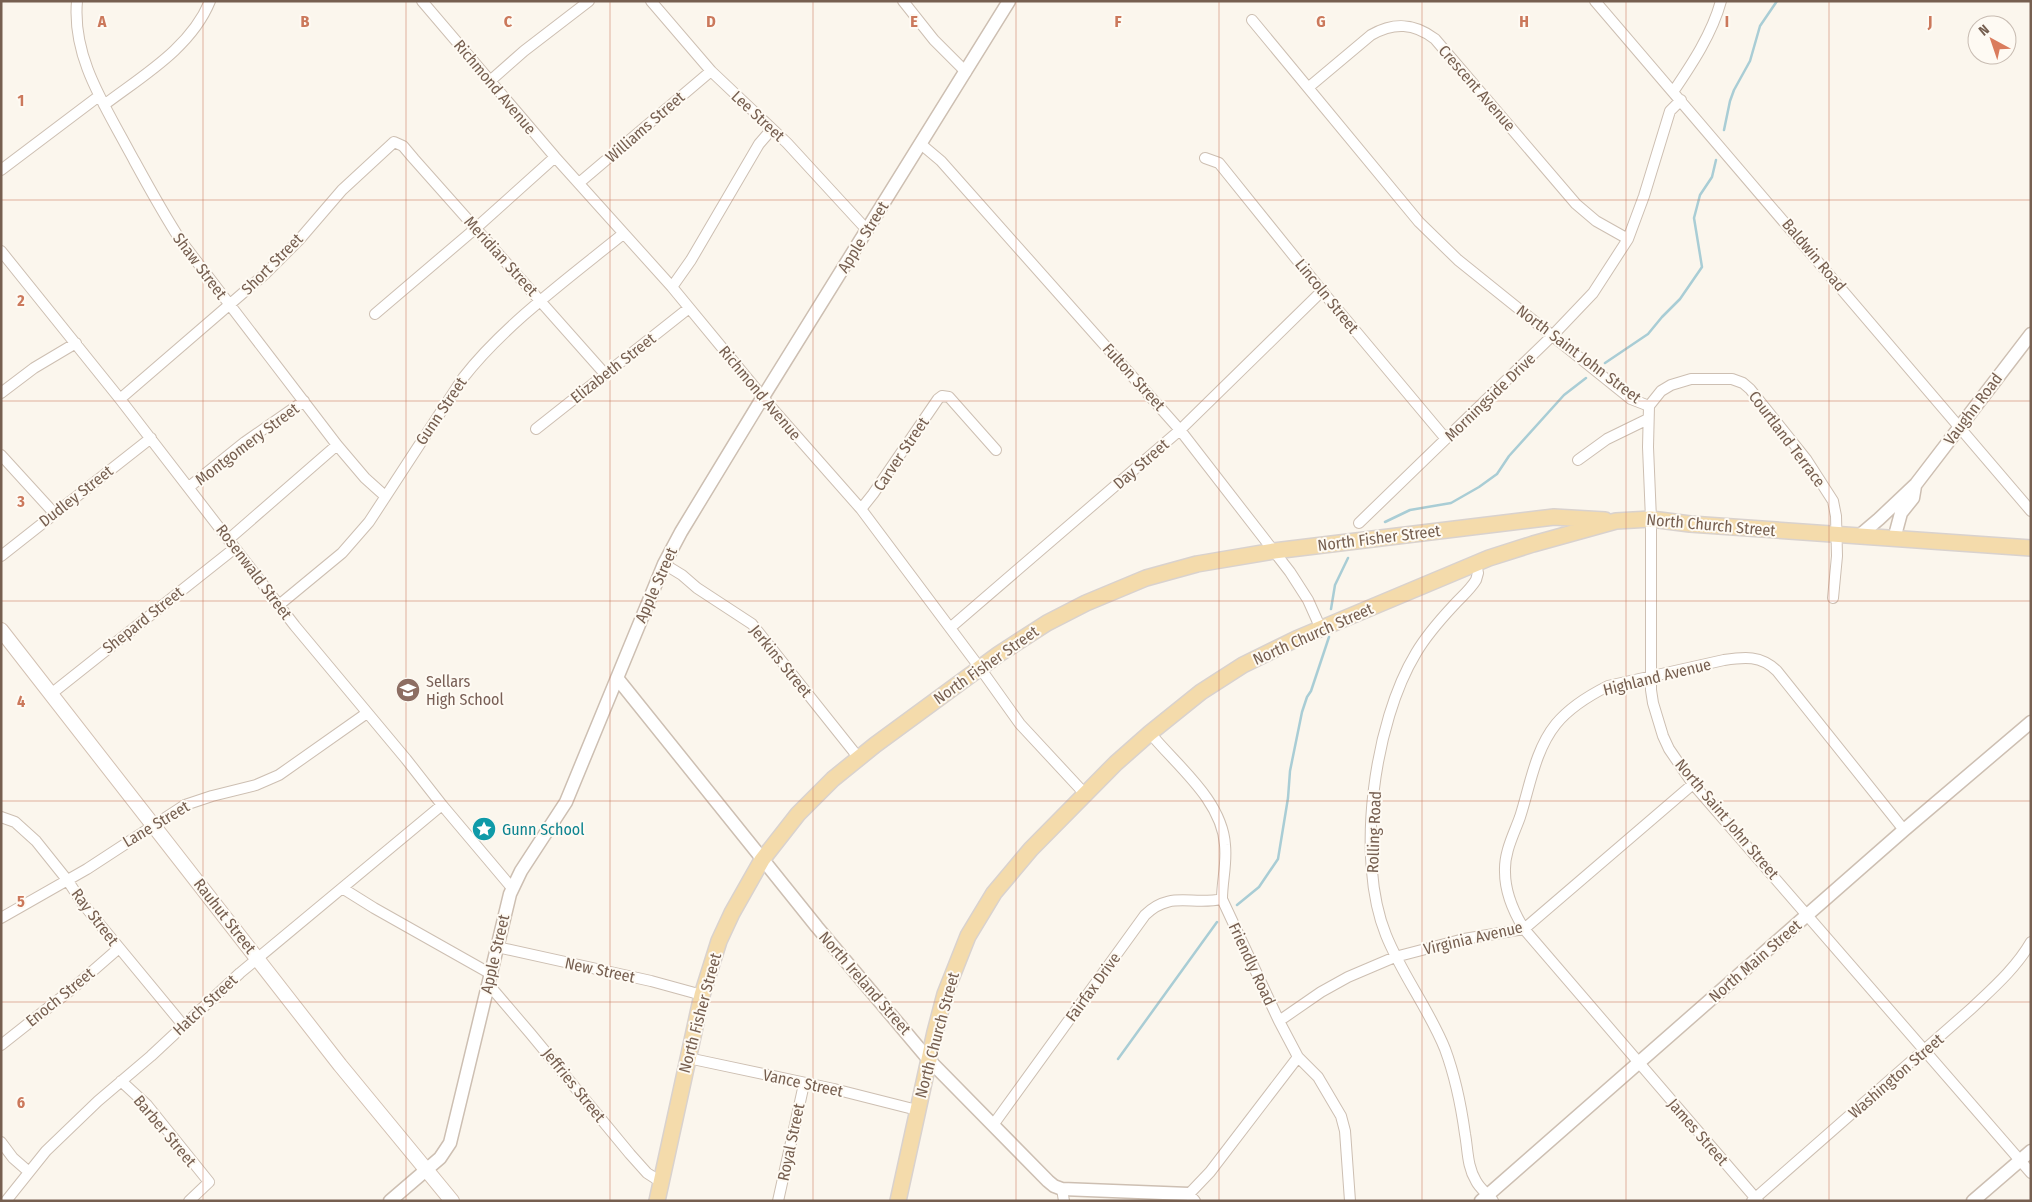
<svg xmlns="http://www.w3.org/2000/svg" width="2032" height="1202" font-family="'Fira Sans Condensed',sans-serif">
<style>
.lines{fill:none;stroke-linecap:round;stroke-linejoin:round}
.stream{stroke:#a9cdd5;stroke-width:2.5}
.minor-casing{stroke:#cdbfb2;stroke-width:12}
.tertiary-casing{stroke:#cdbfb2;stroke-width:15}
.secondary-casing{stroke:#d3c1b2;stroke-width:16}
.primary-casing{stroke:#d9d2ce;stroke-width:18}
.minor{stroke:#fff;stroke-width:10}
.tertiary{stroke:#fff;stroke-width:12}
.secondary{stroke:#fff;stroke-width:14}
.primary{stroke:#f4dbab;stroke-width:15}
.grid{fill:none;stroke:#cb785b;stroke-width:1;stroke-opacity:0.55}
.labels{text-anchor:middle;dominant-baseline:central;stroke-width:4;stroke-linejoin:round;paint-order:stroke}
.street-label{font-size:16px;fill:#765f50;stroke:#fefaf3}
.education-label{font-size:16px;fill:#785e54;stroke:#fefaf3;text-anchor:start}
.culture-label{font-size:16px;fill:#0d838f;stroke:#fefaf3;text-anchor:start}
.grid-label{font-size:16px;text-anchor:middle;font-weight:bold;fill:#cb785b;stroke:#fefaf3;stroke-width:4;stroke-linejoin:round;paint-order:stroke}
</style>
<rect width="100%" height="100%" fill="#fbf6ed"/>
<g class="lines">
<path class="stream" d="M1724 130 1730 101 1734 90 1750 61 1760 26 1777 1
M1605 363 1648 334 1662 317 1680 299 1702 267 1694 218 1700 195 1712 177 1716 160
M1385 522 1410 510 1451 503 1479 487 1497 474 1509 456 1564 395 1586 378
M1331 609 1335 585 1348 558
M1237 905 1259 887 1278 859 1288 798 1290 771 1302 712 1307 697 1311 691 1329 637
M1118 1059 1217 922"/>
<g class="minor-casing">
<path id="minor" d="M77 1C72 57 104 104 129 151 146 182 162 212 181 241L337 445 365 478 385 496
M422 1 555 157 672 287 771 407 861 509 980 668 1020 724 1085 794
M651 1 711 71 787 143 867 230
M903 1 934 40 966 72
M1595 1 2031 511
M1252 20 1419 222 1458 260 1631 399 1649 406
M490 81 524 51 589 1
M1309 87 1371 35C1394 22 1414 23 1435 39L1576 204 1596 221 1628 239
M1673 92C1692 64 1712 34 1721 1
M104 105C142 76 191 48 210 1
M922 145 941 161 1180 430 1290 572 1308 600 1321 629
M1205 158 1219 163 1322 291 1446 439
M1 170 99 96
M579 183 711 71
M1 251 120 399 295 626 406 759 442 805 512 888
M672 287 691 260 759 144 772 129
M375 314 476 228 555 157
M1 393 34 368 76 343
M120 399 265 274 299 240 342 190 394 142 403 146 414 159 605 374
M536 429 689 308
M1 455 54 513
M1578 460 1607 439 1648 419
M189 487 245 442 304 401
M861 509 873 494 938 399 942 396 949 397 996 450
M1359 523 1553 335 1593 293 1628 239 1644 196 1670 111 1681 100
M229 539 337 445
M1 556 151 438
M664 564 682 575 697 588 752 624 858 757
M1476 564 1478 573 1476 580C1470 590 1461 597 1453 606 1440 620 1426 636 1416 653 1374 722 1355 859 1386 935 1402 975 1429 1009 1445 1049 1455 1076 1461 1105 1465 1134 1468 1150 1467 1166 1476 1181 1480 1189 1488 1194 1493 1201
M1833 598 1837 556 1836 516 1833 501 1806 459 1750 389 1743 383 1732 379H1691L1671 385 1661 391 1649 406 1648 447 1651 519V690L1653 703 1663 736 1669 749 1693 784 2031 1173
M279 605 342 553 369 522 463 378C504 325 570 277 623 234
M950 628 1180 430 1322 291
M51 694 235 548
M1150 733C1177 766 1222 800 1225 845 1227 864 1222 881 1222 899L1279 1021 1298 1057 1318 1077 1341 1116 1345 1131 1350 1201
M1 817 15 822 36 841 68 881 83 904 183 1025
M342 888 374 908 491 974
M1 918 87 869 185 805 212 796 256 785 279 775 367 713
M497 947 651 981 702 995
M489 985 530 1033 630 1154 647 1173 661 1182
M1279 1021 1321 992 1348 977 1395 957 1464 939 1524 929 1693 784
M1 1045 72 989 119 948
M688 1058 834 1089 917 1110
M121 1081 147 1105 209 1182 189 1201
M993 1125 1145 915C1170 890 1192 906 1222 899
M1 1142 13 1158 29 1172
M1062 1189 1064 1201
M6 1201 46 1151 98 1101 151 1056 240 973 442 805
M778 1201 804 1084
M1195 1201 1189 1194 1210 1172 1298 1057
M1752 1201 1972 1008C1993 988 2016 968 2031 942
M1758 1201 1524 929C1513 911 1505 893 1505 872 1504 852 1514 834 1520 817 1530 786 1535 750 1556 724 1570 707 1588 696 1608 686L1724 660C1744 657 1761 655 1777 671L1904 830"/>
</g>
<g class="tertiary-casing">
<path id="tertiary" d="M1859 536 1879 519 1916 484 2031 334
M1894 539 1901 513 1913 498 1915 486
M617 678 817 927 929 1060 1048 1181 1054 1186 1062 1189 1189 1194
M390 1201 440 1158 450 1143 510 894 521 871 566 802 664 564 681 532 763 397 1009 1
M1481 1201 1904 830 2031 722
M1973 1201 2031 1151"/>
</g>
<g class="secondary-casing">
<path id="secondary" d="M1 630 340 1065 452 1201"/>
</g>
<g class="primary-casing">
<path id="primary" d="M657 1201 702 995 719 941 732 913 762 860 798 814 833 779 875 745 999 654 1047 623 1086 603 1146 578 1197 564 1274 551 1554 517 1605 520
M898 1201 935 1032 945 994 968 936 994 893 1031 849 1116 763 1150 733 1201 692 1243 665 1296 639 1489 558 1533 544 1616 521 1651 519 1690 524 2031 548"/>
</g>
<use href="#minor" class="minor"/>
<use href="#tertiary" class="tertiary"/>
<use href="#secondary" class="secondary"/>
<use href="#primary" class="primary"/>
</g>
<path class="grid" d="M203 1V1201M406 1V1201M610 1V1201M813 1V1201M1016 1V1201M1219 1V1201M1422 1V1201M1626 1V1201M1829 1V1201M1 200H2031M1 401H2031M1 601H2031M1 801H2031M1 1002H2031"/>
<defs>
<g id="school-disc" transform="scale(1.25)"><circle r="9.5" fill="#8d6e63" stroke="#fefaf3"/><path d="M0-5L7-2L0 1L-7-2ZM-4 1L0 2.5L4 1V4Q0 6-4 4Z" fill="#fff"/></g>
<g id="sight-disc" transform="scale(1.25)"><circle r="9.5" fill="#0f9aa8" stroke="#fefaf3"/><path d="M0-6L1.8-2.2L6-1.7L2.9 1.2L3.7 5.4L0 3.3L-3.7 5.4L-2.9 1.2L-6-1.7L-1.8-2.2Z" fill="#fff"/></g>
</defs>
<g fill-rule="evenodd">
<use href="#school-disc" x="408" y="690"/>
<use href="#sight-disc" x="484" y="829"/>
</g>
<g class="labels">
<g class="street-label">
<text transform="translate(495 87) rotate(50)">Richmond Avenue</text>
<text transform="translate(1477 88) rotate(49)">Crescent Avenue</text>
<text transform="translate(758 116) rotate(43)">Lee Street</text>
<text transform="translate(645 127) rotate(-41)">Williams Street</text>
<text transform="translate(863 237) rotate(-58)">Apple Street</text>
<text transform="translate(1814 255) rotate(50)">Baldwin Road</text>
<text transform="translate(501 256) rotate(48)">Meridian Street</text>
<text transform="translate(272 264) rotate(-45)">Short Street</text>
<text transform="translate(200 266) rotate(53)">Shaw Street</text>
<text transform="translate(1327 296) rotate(51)">Lincoln Street</text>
<text transform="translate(1579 354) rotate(37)">North Saint John Street</text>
<text transform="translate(613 368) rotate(-38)">Elizabeth Street</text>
<text transform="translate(1134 377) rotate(48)">Fulton Street</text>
<text transform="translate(760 393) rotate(50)">Richmond Avenue</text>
<text transform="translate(1490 397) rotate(-44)">Morningside Drive</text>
<text transform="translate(1973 409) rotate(-53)">Vaughn Road</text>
<text transform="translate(441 411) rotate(-56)">Gunn Street</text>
<text transform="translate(1787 439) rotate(53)">Courtland Terrace</text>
<text transform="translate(247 444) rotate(-37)">Montgomery Street</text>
<text transform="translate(901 454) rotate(-56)">Carver Street</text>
<text transform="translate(1141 464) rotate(-41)">Day Street</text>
<text transform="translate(76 496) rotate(-38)">Dudley Street</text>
<text transform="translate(1711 525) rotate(5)">North Church Street</text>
<text transform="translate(1379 538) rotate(-7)">North Fisher Street</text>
<text transform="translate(254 572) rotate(53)">Rosenwald Street</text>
<text transform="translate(656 585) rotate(-66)">Apple Street</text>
<text transform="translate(143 620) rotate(-38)">Shepard Street</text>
<text transform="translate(1313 634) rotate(-24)">North Church Street</text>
<text transform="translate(781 661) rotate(51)">Jerkins Street</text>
<text transform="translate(986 665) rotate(-35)">North Fisher Street</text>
<text transform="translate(1657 677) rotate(-14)">Highland Avenue</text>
<text transform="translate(1727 819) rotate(50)">North Saint John Street</text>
<text transform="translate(156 824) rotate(-31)">Lane Street</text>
<text transform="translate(1374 832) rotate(-88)">Rolling Road</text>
<text transform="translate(225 916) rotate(52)">Rauhut Street</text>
<text transform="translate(95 917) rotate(53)">Ray Street</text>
<text transform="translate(1473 938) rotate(-13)">Virginia Avenue</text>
<text transform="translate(495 954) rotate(-77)">Apple Street</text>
<text transform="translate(1755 961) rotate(-41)">North Main Street</text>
<text transform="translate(1252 964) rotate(65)">Friendly Road</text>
<text transform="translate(600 970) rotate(12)">New Street</text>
<text transform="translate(865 983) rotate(49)">North Ireland Street</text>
<text transform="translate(1093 987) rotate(-54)">Fairfax Drive</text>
<text transform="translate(60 997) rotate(-39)">Enoch Street</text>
<text transform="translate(205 1005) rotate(-43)">Hatch Street</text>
<text transform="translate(700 1013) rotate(-75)">North Fisher Street</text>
<text transform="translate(937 1035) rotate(-75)">North Church Street</text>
<text transform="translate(1896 1076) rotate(-41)">Washington Street</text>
<text transform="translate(803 1083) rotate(12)">Vance Street</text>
<text transform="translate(574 1085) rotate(51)">Jeffries Street</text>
<text transform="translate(165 1131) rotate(50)">Barber Street</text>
<text transform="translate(1698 1132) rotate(49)">James Street</text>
<text transform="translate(791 1142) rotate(-78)">Royal Street</text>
</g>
<g class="education-label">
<text x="426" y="681">Sellars<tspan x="426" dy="18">High School</tspan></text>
</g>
<g class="culture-label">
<text x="502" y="829">Gunn School</text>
</g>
</g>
<g class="grid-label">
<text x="102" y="27">A</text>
<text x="305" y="27">B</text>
<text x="508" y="27">C</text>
<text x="711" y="27">D</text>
<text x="914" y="27">E</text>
<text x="1118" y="27">F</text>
<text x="1321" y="27">G</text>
<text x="1524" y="27">H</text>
<text x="1727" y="27">I</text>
<text x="1930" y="27">J</text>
<text x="21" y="106">1</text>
<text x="21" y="306">2</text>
<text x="21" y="507">3</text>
<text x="21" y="707">4</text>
<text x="21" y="907">5</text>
<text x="21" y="1108">6</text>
</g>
<rect width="2032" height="1202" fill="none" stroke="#765f50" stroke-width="5"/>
<g transform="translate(1992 40) rotate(320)"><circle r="24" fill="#fefaf3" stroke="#c8bcb2"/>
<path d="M0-4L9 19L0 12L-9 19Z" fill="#da7c5d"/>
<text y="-8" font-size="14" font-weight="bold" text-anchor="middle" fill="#765f50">N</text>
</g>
</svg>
